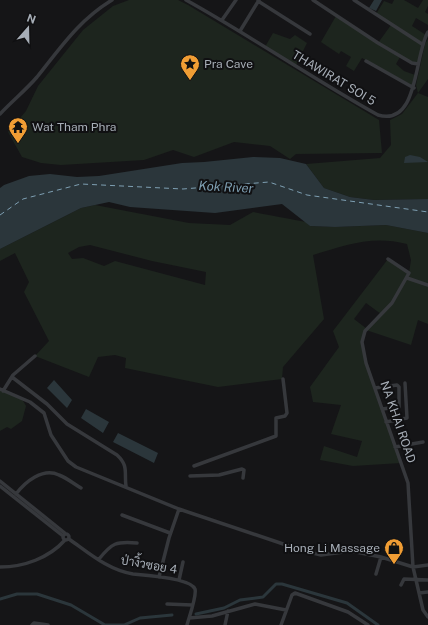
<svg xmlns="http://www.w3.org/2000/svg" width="428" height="625" font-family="'Public Sans',Sarabun,sans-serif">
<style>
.green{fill:#1d251e;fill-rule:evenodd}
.water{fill:#2b363b}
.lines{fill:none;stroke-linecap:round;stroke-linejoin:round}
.canal{stroke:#2b363b;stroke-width:3}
.ferry{stroke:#7e9fb2;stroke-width:1;stroke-dasharray:5 4;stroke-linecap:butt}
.minor{stroke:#36383c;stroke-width:3.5}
.labels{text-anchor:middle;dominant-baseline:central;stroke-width:4;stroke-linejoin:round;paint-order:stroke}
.poi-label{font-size:12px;fill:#a7aeb7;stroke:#101012;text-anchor:start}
.street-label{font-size:12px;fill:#a7aeb7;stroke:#101012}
.water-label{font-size:13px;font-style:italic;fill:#7e9fb2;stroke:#101012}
</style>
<rect width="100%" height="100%" fill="#151517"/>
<path class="green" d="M129 0H178L188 5 379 120 382 153 296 154 290 159 270 146 234 142 194 157 173 150 144 160 61 165 41 163 22 157 8 132 26 111 38 86 83 30 113 6Z
M394 0H404L418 8 423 0H428V6L425 12 428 14V25L416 18 412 26 426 35 418 64 400 57 396 64 404 71 415 75 412 85 362 58 354 71 346 66 351 57 341 51 339 54 321 42 336 16 378 43 391 25 376 14 384 1 392 4Z
M273 33 290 39 295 35 307 43 295 67 265 47Z
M428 39V79L418 93 428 97V199L374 200 350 197 324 188 306 164 380 158 391 145 390 120 402 114 418 93 416 85 425 44Z
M95 205 189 223 230 225 253 212 306 222 310 226 335 227 386 225 428 233V324L418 320 411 345 366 330 362 342 364 352 401 463 353 466 320 460 324 446 357 457 362 441 331 434 341 405 313 402 310 387 339 347 333 331 388 259 409 273 411 260 407 244C372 235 346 245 313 255L324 319 283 367 282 379 218 387 125 368 126 358 115 355 98 357 89 377 35 356 49 341 24 292 29 282 15 253 0 261V249L81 208ZM90 245 152 261 206 272 205 285 115 261 104 266 83 258 72 259 68 253 79 247ZM366 303 381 314 367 329 354 319Z
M0 389 22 399 26 406 22 421 11 429 7 427 0 431Z"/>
<path class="water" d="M374 0H382L376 11 369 8Z
M410 155 420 157 428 162 404 163 405 157Z
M253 157 280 158 306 164 324 188 350 197 374 200 428 199V233L386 225 335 227 310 226 282 204 215 213 130 207 109 202 81 208 0 249V188L4 185 29 176 50 174 77 177 99 176 182 163 204 162Z
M54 380 72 400 67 408 47 388Z
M86 409 109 422 103 433 81 418Z
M118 433 158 453 154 463 113 442Z"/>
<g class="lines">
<path class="canal" d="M0 599 17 594H37L71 605 105 625H124L140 618 172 615
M196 614 224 608 240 600 263 597 276 584H282L347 603 378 625"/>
<path class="ferry" d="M0 215 23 199 81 184 183 189 269 182 307 195 428 212"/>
<path class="minor" d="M186 0C251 36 313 79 378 115 419 127 414 55 428 32
M313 0 378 43 412 63 418 64
M354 0 422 44
M258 1 310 34
M222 20 236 0
M240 31 259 0
M366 61 414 88
M0 114C12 101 26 90 37 77 61 47 79 20 112 0
M388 259 409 273 392 303 365 331 362 342 366 363 408 483 413 567 423 610 428 617
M407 278 428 285
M12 377 47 404 67 424 117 455C129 466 124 473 126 486
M375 388 397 385 399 387V407L382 409
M0 389 30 402 44 413 51 435 68 461 76 467 179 509 301 550 321 555 351 551 381 557 413 567 428 565
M3 391 13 375 35 356
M386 422 407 418 405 383
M395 447 423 442
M194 466 276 436V418L285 416 287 413 283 379
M190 476 219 475 242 469 244 470 243 478
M0 481 66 534
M0 486 63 536
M16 494C25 482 43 467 59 475 67 478 74 484 81 488
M122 515 170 533
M63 537a3 3 0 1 1 6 0a3 3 0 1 1-6 0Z
M69 539C89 553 108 570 133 574 145 575 191 578 195 589 197 596 189 617 187 625
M99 559C112 543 116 541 137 543
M0 567C24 567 49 558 65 540
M376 574 381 557
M159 577 169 538 179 509
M179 580 183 562
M401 585 404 579 428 580
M419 593 428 592
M167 604 192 605
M189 618 212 616 255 604 286 610
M32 625 34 623 48 625
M225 625 228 611
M281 625 292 595 295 593 348 612 368 625"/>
</g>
<defs>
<g id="sight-pin" transform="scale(1)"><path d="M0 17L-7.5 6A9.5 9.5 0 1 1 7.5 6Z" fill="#f09d34" stroke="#101012"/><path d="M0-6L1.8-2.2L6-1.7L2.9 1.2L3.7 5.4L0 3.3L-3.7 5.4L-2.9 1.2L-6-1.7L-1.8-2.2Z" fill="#111"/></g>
<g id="temple-pin" transform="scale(1)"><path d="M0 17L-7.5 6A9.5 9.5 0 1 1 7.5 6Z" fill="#f09d34" stroke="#101012"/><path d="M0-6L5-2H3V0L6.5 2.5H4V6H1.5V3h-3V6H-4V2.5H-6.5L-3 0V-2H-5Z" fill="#111"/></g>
<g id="shop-pin" transform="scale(1)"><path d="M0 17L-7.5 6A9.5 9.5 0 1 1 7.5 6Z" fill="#f09d34" stroke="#101012"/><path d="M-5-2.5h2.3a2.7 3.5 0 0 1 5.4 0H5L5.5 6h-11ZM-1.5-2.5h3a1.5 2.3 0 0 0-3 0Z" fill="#111"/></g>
</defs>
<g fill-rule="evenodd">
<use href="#sight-pin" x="190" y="64"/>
<use href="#temple-pin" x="18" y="127"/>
<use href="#shop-pin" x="394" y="548"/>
</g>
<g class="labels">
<g class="poi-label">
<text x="204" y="64">Pra Cave</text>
<text x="32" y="127">Wat Tham Phra</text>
<text x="380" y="548" text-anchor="end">Hong Li Massage</text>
</g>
<g class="street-label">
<text transform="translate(334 78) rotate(31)">THAWIRAT SOI 5</text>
<text transform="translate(398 422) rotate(71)">NA KHAI ROAD</text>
<text transform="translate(149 565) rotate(10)">ป่างิ้วซอย 4</text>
</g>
<g class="water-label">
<text transform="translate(226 187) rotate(3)">Kok River</text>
</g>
</g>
<g transform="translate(28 28) rotate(20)" stroke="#101012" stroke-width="3" paint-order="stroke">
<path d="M0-3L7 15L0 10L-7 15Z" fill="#a7aeb7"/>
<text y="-6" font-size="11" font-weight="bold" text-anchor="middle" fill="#a7aeb7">N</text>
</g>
</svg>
